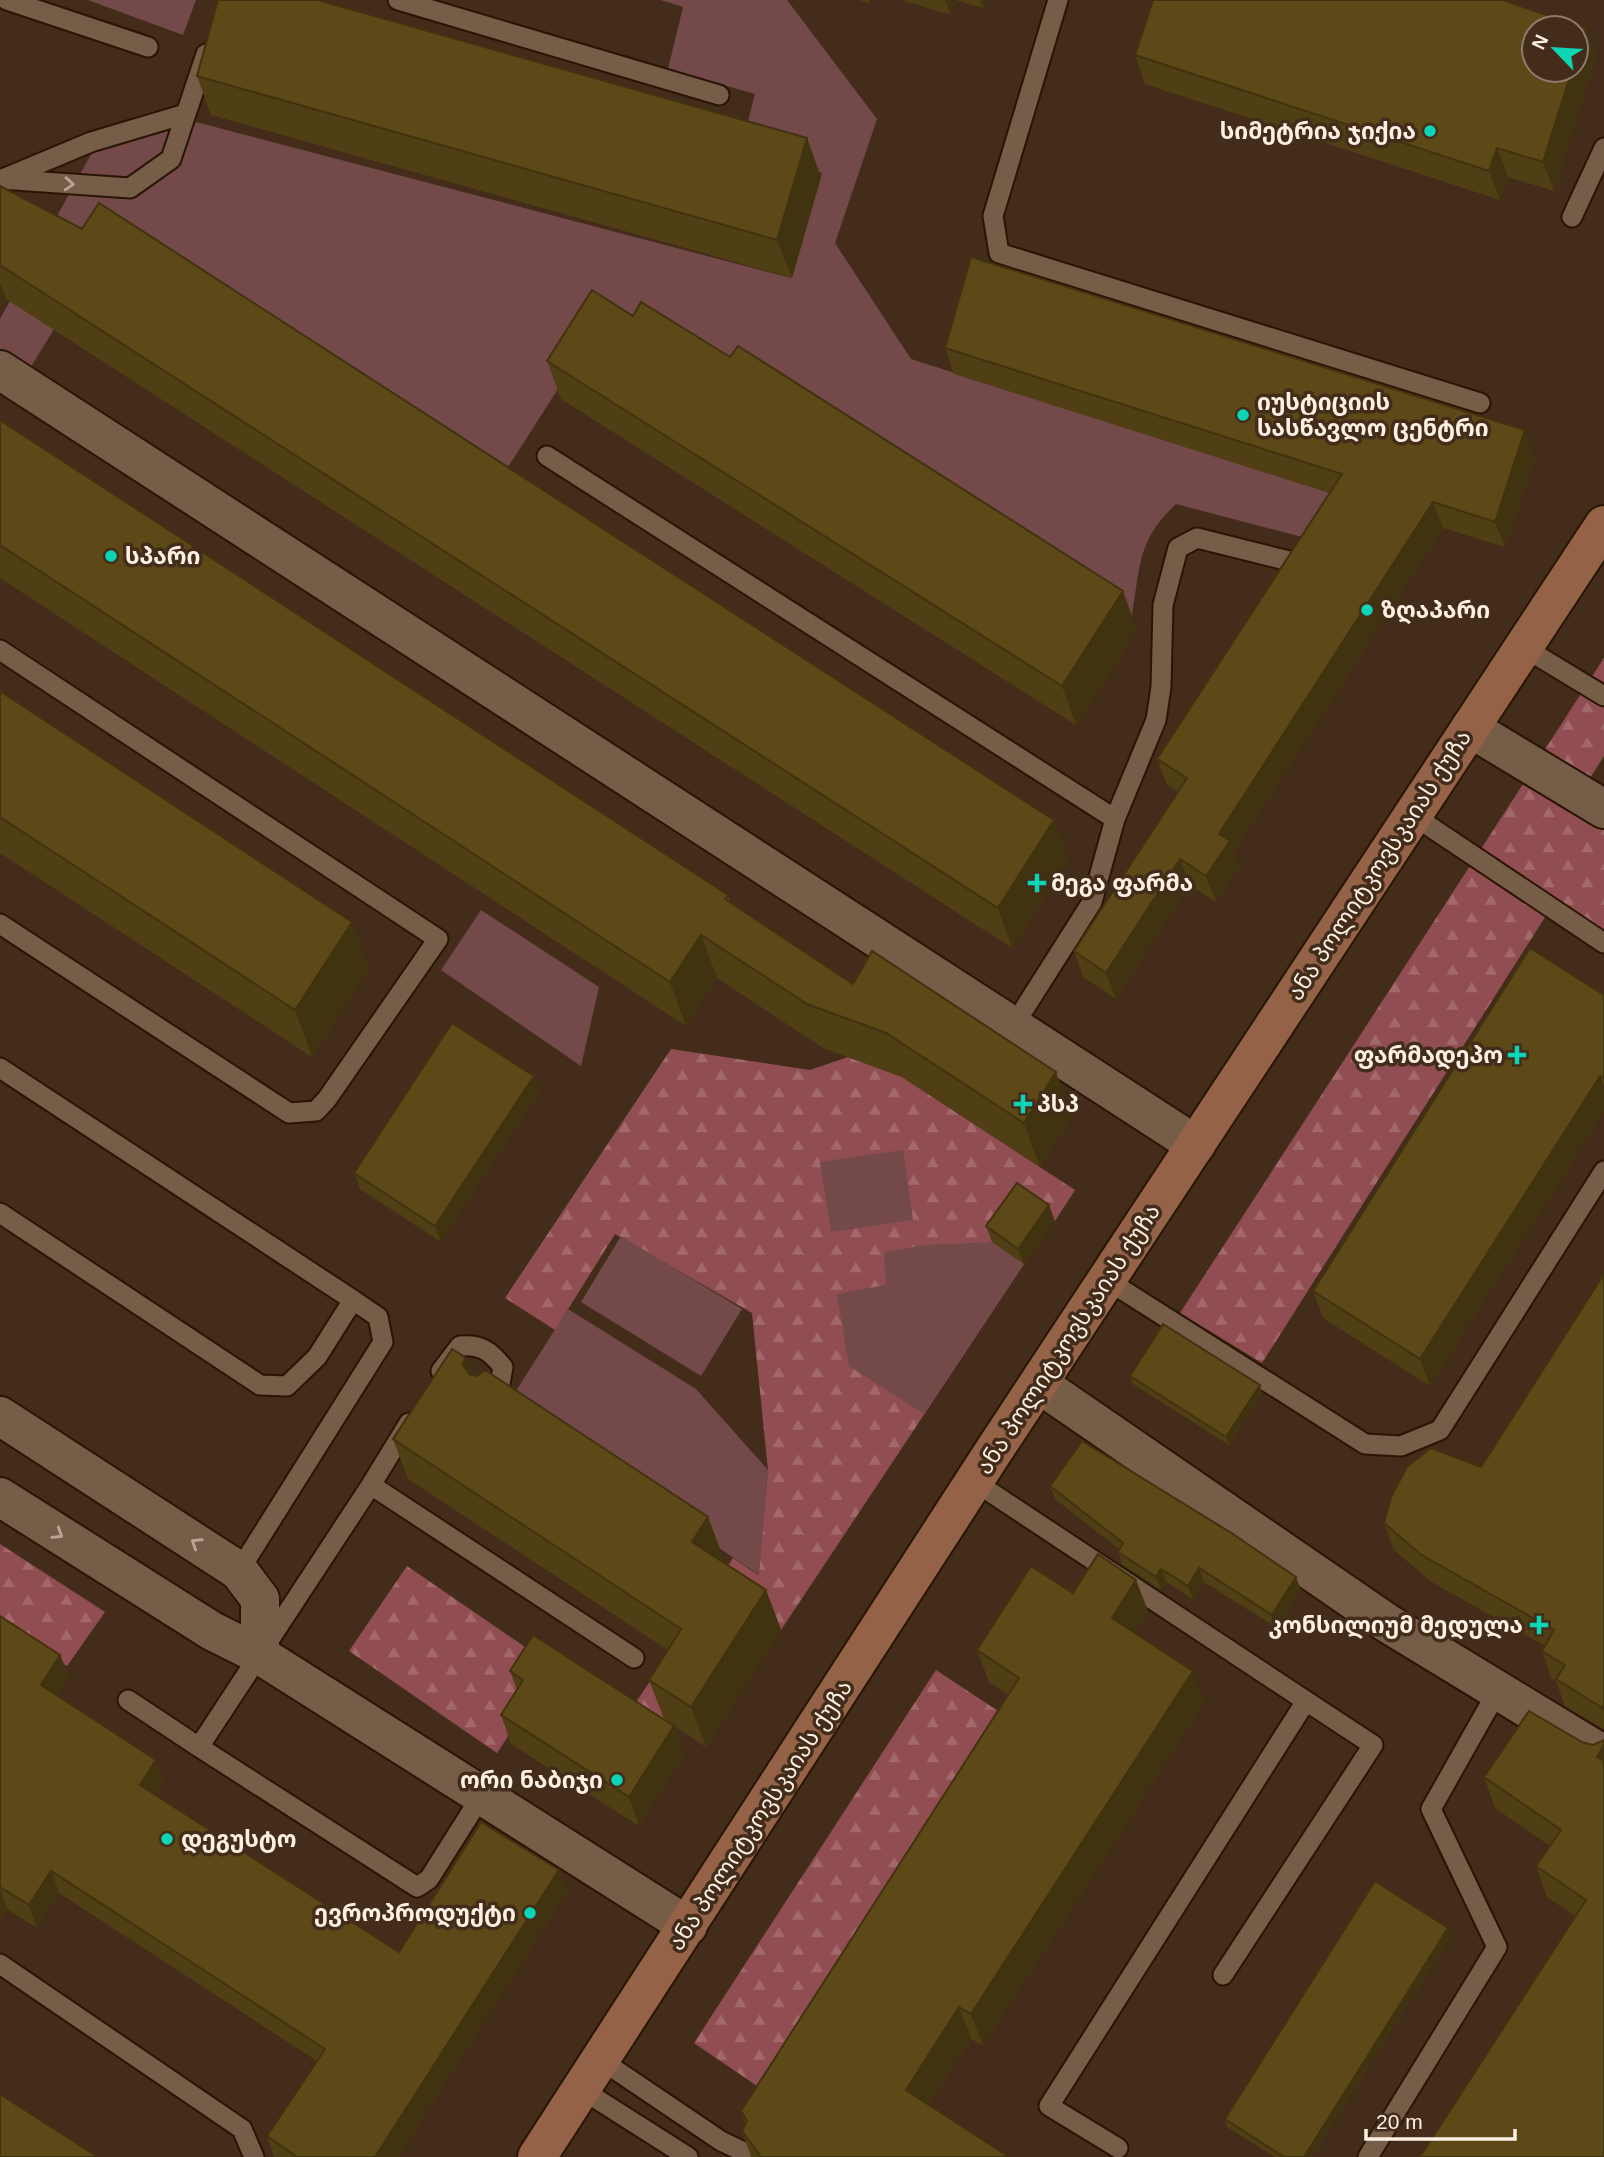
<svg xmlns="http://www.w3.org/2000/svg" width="1604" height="2157" font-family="Arial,'Noto Sans Georgian',sans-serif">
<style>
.forest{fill:url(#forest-firs)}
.green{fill:#74494a}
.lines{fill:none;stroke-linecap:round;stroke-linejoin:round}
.lane-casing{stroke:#291503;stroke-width:23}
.street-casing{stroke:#291503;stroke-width:42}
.secondary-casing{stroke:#291503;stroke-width:42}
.lane{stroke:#755d48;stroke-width:19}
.street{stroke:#755d48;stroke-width:38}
.secondary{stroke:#936247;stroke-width:38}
.wall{fill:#503e14}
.shaded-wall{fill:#413210}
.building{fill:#5d4817;stroke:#413210;stroke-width:2}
.oneway{stroke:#baa696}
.poi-dot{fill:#0cd5b5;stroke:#432d1a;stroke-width:2.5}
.labels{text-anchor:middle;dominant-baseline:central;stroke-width:7;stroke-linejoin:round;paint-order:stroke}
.poi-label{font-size:23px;font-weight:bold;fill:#fff0e4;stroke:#432d1a;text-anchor:start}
.street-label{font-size:23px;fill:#fff0e4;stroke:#432d1a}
</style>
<defs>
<pattern id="forest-firs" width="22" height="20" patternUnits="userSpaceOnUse" patternTransform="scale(1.75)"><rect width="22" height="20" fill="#914e52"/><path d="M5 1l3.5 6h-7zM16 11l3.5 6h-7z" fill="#a2686b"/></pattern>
</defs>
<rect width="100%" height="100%" fill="#432d1a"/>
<path class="forest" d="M1604 658V756L1587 783 1542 754Z
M1529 775 1604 824V935L1554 903 1262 1363 1180 1313Z
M671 1049 810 1070 848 1057 902 1077 1075 1190 1055 1221 1022 1199 992 1241 1024 1264 781 1630 664 1720 628 1714 733 1558 758 1575 768 1470 752 1313 615 1234 555 1330 505 1298Z
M0 1544 105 1612 67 1666 0 1623Z
M407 1566 541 1658 526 1709 497 1753 349 1651Z
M936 1670 1004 1715 763 2090 694 2043Z"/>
<path class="green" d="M88 0H196L183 35Z
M661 0H787L877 119 835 243 911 359 1330 493 1302 537 1176 504C1136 541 1141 567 1131 619L608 311 499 481 112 234 29 370 0 351V319L104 131 154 111 791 278 822 173 741 149 755 94 668 69 683 7Z
M481 910 599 987 581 1066 441 970Z
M903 1150 913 1220 831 1232 820 1162Z
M621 1236 742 1309 701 1376 581 1302Z
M992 1242 1024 1264 924 1414 849 1366 837 1294 886 1285 884 1252 926 1245Z
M568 1309 696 1389 768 1470 759 1575 507 1405Z"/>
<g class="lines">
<g class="lane-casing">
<path id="lane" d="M7 0 148 47
M398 0 719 95
M1058 0 993 216 999 253 1480 403
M5 178 91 142 185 114
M0 179 130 188 171 159 206 54
M1572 217 1604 148
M547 456 1115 819 1092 902 1014 1025
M1523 647 1604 696
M0 650 438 939 327 1099 316 1111 289 1113 0 924
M1411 814 1604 943
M1115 819 1156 720 1161 687 1163 605 1178 548 1197 538 1289 561
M0 1068 353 1300 317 1357 287 1386 260 1385 0 1213
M1107 1280 1365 1444 1401 1446 1440 1430 1604 1171
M441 1371 460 1346C481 1344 490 1351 503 1367L500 1384 491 1402
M409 1423 371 1485 634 1658
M975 1482 1306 1701 1049 2106 1118 2148
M371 1485 199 1747 417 1887 429 1879 482 1795
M239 1571 383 1342 378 1317 353 1300
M128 1700 199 1747
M0 1964 242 2129 254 2157
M1223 1975 1373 1745 1306 1701
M601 2060 721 2141 746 2153
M581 2089 688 2157
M1368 2157 1497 1947 1431 1809 1497 1692"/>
</g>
<g class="street-casing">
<path id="street" d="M0 370 1196 1145
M1470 728 1604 809
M1039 1384 1387 1623 1604 1755
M0 1416 239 1571 260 1599V1655
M0 1497 212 1631 260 1655 688 1926"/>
</g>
<g class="secondary-casing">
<path id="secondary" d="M537 2157 993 1452 1604 525"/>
</g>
<use href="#lane" class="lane"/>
<use href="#street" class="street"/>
<use href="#secondary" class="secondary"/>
</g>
<path class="wall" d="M859 0H870L869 3Z
M901 0H955L951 15Z
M955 0H985L983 8Z
M1586 28 1596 56 1554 191 1508 177 1500 200 1145 84 1135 55Z
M197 76 821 177 792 278 211 115Z
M0 186 1069 859 1012 948 6 299 0 309Z
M945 348 1535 456 1505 547 1443 528 1234 851 1239 867 1216 902 1190 885 1116 999 1083 977 1074 951 1178 792 1167 785 1157 759 1330 493 954 374Z
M547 361 1137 630 1076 725 561 399Z
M0 420 728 895 731 903 853 984 1072 1116 1040 1167 902 1077 823 1048 717 978 686 1026 0 578Z
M0 691 369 969 312 1057 0 853Z
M1604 995V1112L1430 1386 1323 1318 1313 1291Z
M534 1076 539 1092 441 1242 360 1189 354 1173Z
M1055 1221 1024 1264 992 1242 986 1226Z
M1604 1274V1729L1565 1706 1556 1681 1551 1678 1542 1651 1545 1646 1430 1581 1394 1550 1384 1523 1481 1467Z
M465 1357 471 1375 723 1557 721 1561 766 1590 781 1630 706 1747 674 1726 684 1755 639 1826 511 1744 501 1715 517 1690 510 1671 664 1719 649 1680 668 1650 408 1479 393 1439Z
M1130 1376 1262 1393 1229 1445 1133 1384Z
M1050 1486 1301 1590 1277 1628 1204 1582 1193 1599 1166 1582 1161 1590 1123 1565 1118 1552 1119 1549 1055 1499Z
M1073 1593 1148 1611 1134 1633 1205 1702 983 2046 971 2039 928 2105 1009 2157H751L742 2131 745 2124 741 2111 1008 1695 989 1682 977 1650Z
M0 1616 60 1655 69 1677 57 1696 164 1783 156 1796 399 1952 559 1870 567 1892 398 2157H274L267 2136 317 2061 59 1893 37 1928 7 1909 0 1921Z
M1582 1742 1593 1745 1604 2157 1575 1916 1547 1897 1536 1866 1550 1846 1495 1808 1484 1777Z
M1448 1928 1451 1936 1312 2157H1275L1227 2127 1225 2119Z"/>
<path class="shaded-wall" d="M945 0H955L951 15Z
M980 0H985L983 8Z
M1586 28 1596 56 1554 191 1543 162 1572 70H1576V58Z
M807 138 821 177 792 278 777 240Z
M1497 148 1508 177 1500 200 1489 171Z
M0 282 6 299 1 309 0 307Z
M1525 430 1535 456 1505 547 1495 522Z
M1433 502 1443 528 1234 851 1239 867 1216 902 1206 876 1219 834Z
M1123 591 1137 630 1076 725 1062 686Z
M1054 820 1069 859 1012 948 998 908Z
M1180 859 1190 885 1116 999 1106 973Z
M352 922 369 969 312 1057 295 1010Z
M701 935 717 978 686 1026 670 982Z
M1056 1072 1072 1116 1040 1167 1024 1123Z
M534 1076 539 1092 441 1242 435 1226Z
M1600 1076 1604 1086V1112L1430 1386 1420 1359Z
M1049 1205 1055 1221 1024 1264 1018 1249Z
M465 1357 480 1397 463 1365Z
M1260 1385 1262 1393 1229 1445 1226 1437Z
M708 1517 723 1557 707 1582 692 1542Z
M1199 1568 1204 1582 1193 1599 1188 1586Z
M1161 1569 1166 1582 1161 1590 1156 1577Z
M1296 1577 1301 1590 1277 1628 1272 1615Z
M1136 1580 1148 1611 1124 1650 1112 1618Z
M766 1590 781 1630 706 1747 691 1707Z
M60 1655 69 1677 49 1708 41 1685Z
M1193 1671 1205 1702 983 2046 971 2014Z
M674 1726 684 1755 639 1826 629 1797Z
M1604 1745V1776L1597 1757Z
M156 1760 164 1783 148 1808 140 1785Z
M559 1870 567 1892 398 2157H375Z
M51 1871 59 1893 37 1928 29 1905Z
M0 1889 7 1909 0 1921Z
M1448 1928 1451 1936 1312 2157H1304Z
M959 2007 971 2039 917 2122 906 2090Z"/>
<path class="building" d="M218 0H318L807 138 777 240 197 76Z
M1153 0H1502L1586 28 1576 58V28H1534V70H1572L1543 162 1497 148 1489 171 1135 55Z
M0 186 82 229 99 203 1054 820 998 908 0 265Z
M971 257 1525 430 1495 522 1433 502 1219 834 1230 841 1206 876 1180 859 1106 973 1074 951 1187 778 1157 759 1342 474 945 348Z
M592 290 633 316 641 302 730 357 738 346 1123 591 1062 686 547 361Z
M0 420 728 895 725 899 853 984 872 951 1056 1072 1024 1123 886 1033 807 1004 701 935 670 982 0 545Z
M0 691 352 922 295 1010 0 817Z
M1530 948 1604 995V1078L1600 1076 1420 1359 1313 1291Z
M452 1023 534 1076 435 1226 354 1173Z
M1017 1183 1049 1205 1018 1249 986 1226Z
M1604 1274V1709L1556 1679 1565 1665 1542 1651 1554 1630 1420 1554 1384 1523 1392 1495 1407 1467 1431 1448 1481 1467Z
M1163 1324 1260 1385 1226 1437 1130 1376Z
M452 1349 465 1357 463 1365 469 1374 477 1376 485 1370 708 1517 692 1542 766 1590 691 1707 649 1680 681 1629 393 1439Z
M1082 1441 1233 1534 1296 1577 1272 1615 1199 1568 1188 1586 1161 1569 1156 1577 1118 1552 1123 1543 1050 1486Z
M1098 1554 1136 1580 1112 1618 1193 1671 971 2014 959 2007 906 2090 1009 2157H761L742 2131 747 2121 741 2111 1019 1678 977 1650 1031 1566 1073 1593Z
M0 1616 60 1655 41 1685 156 1760 140 1785 399 1952 481 1822 559 1870 375 2157H297L267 2136 325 2049 51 1871 29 1905 0 1887Z
M533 1635 674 1726 629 1797 501 1715 523 1680 510 1671Z
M1529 1711 1582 1742 1593 1745 1604 1740V1745L1597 1757 1604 1761V2157H1420L1586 1900 1536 1866 1561 1830 1484 1777Z
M1375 1881 1448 1928 1304 2157H1284L1225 2119Z
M0 2094 98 2157H0Z"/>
<defs><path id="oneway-chevron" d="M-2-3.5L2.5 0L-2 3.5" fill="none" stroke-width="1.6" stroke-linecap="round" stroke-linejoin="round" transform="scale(1.75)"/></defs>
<g class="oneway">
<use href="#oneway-chevron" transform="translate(69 184) rotate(4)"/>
<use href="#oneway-chevron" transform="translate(58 1534) rotate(32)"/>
<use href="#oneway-chevron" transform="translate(196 1543) rotate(-147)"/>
</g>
<g class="poi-dot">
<circle cx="1430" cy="131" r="7"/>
<circle cx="1243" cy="415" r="7"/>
<circle cx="111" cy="556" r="7"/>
<circle cx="1367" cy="610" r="7"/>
<path d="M1033.5 872.5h7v7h7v7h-7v7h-7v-7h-7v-7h7z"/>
<path d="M1513.5 1044.5h7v7h7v7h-7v7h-7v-7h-7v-7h7z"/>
<path d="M1019.5 1093.5h7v7h7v7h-7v7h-7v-7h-7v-7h7z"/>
<path d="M1535.5 1614.5h7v7h7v7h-7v7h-7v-7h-7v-7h7z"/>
<circle cx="617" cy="1780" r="7"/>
<circle cx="167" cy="1839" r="7"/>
<circle cx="530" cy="1913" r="7"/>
</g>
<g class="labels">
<g class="poi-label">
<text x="1416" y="131" text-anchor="end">სიმეტრია ჯიქია</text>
<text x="1257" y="402">იუსტიციის<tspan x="1257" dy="26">სასწავლო ცენტრი</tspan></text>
<text x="125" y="556">სპარი</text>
<text x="1381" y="610">ზღაპარი</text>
<text x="1051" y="883">მეგა ფარმა</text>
<text x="1503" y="1055" text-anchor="end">ფარმადეპო</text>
<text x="1037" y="1104">პსპ</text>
<text x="1523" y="1625" text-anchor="end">კონსილიუმ მედულა</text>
<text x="603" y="1780" text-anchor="end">ორი ნაბიჯი</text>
<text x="181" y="1839">დეგუსტო</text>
<text x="516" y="1913" text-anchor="end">ევროპროდუქტი</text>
</g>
<g class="street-label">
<text transform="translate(1379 865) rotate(-57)">ანა პოლიტკოვსკაიას ქუჩა</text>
<text transform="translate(1068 1339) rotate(-57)">ანა პოლიტკოვსკაიას ქუჩა</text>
<text transform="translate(760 1815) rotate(-57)">ანა პოლიტკოვსკაიას ქუჩა</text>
</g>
</g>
<g transform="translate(1555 49) rotate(295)"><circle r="33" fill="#432d1a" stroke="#8e7b6b" stroke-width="2"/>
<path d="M0-5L12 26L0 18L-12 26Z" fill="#0cd5b5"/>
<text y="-10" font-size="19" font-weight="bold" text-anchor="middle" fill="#fff0e4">N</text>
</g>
<path d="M1366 2129v10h149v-10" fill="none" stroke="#fff0e4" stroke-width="3.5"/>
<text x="1376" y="2129" font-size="21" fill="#fff0e4" stroke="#432d1a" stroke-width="5" paint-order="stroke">20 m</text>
</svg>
